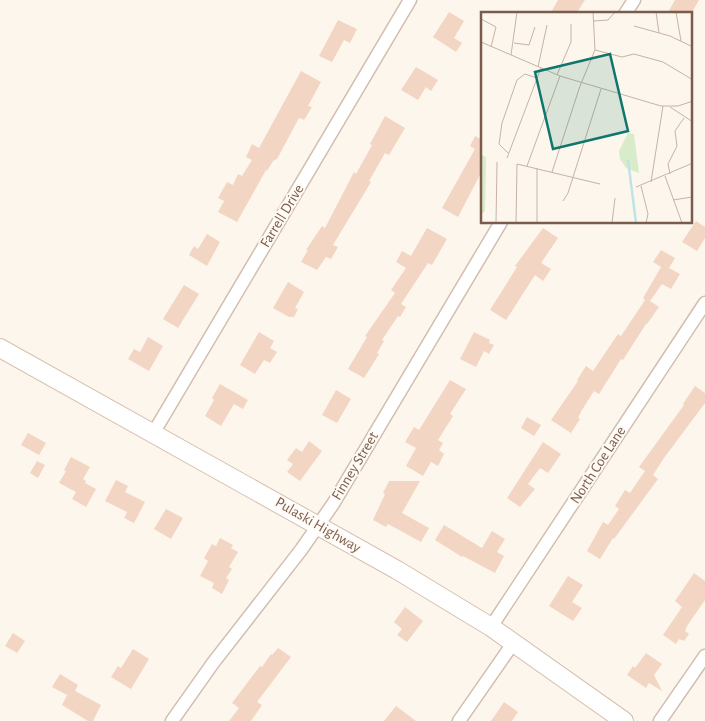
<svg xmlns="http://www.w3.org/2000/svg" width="705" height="721" font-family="'Alegreya Sans',sans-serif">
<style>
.building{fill:#f3d5c3}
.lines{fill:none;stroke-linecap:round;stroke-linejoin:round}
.minor-casing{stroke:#d1beb0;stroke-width:15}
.secondary-casing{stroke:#d6c0b0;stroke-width:20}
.minor{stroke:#fff;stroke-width:12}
.secondary{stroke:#fff;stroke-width:18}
.labels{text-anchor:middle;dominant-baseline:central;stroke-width:4;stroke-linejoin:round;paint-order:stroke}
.street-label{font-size:15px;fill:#7a5c4d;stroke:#fffaf3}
.inset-river{fill:none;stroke:#bfe3e8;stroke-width:2.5}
.inset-road{fill:none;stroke:#c5b3a7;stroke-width:1}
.view{fill:#0f766e;fill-opacity:0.15;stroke:#0f766e;stroke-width:2.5}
.inset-edge{fill:none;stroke:#7a5c4d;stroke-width:2.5}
</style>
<rect width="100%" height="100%" fill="#fdf6ec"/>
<path class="building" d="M558 0H585L576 14H550Z
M675 0H699L691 14H667Z
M449 12 464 21 454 38 462 43 456 52 433 37Z
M338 20 357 29 350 43 344 40 332 62 319 56Z
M416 67 438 80 431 91 426 87 418 100 401 90Z
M301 71 321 82 308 106 312 107 304 120 299 118 277 159 273 161 267 171 266 170 237 222 218 212 224 201 218 198 227 182 233 185 238 174 242 176 252 160 246 157 252 144 259 148Z
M385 116 405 128 389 155 385 153 369 181 371 182 333 245 338 247 331 259 326 257 317 270 301 262 308 250H306L322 226 325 228 354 172 356 174 372 145 370 144Z
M475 136 481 139 482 136V171L458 217 442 208 475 149 470 146Z
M696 221 705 227V238L697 251 682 242Z
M427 228 447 239 432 265 428 263 401 304 406 307 400 317 398 316 382 340 384 341 377 353 379 354 364 378 348 369 367 337 365 336 395 293 391 290 406 268 396 262 402 251 411 256Z
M543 228 558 238 541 263 551 269 543 281 535 275 506 320 490 310 517 267 515 266Z
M207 234 220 242 207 266 189 255 194 246 198 249Z
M661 250 675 258 669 268 680 274 671 289 662 284 650 301 659 307 647 324H646L623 360 621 359 599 394 594 391 582 410 578 418 580 419 571 433 551 420 578 381 577 380 586 366 593 371 618 334 621 336 645 300 643 298 661 267 653 262Z
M288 282 304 292 295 308 298 309 294 317H289L273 308Z
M184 285 199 294 178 328 163 319Z
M259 332 274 341 270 348 277 352 270 363 264 360 255 374 240 365Z
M474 332 490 340 489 343 494 345 489 354 484 351 476 367 460 359Z
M148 337 163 346 149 371 128 359 134 349 140 352Z
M450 380 466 389 450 414 453 416 438 440 443 443 439 450 444 454 438 466 431 462 423 476 406 466 416 448 405 442 414 427 419 430Z
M220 384 248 400 243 409 234 404 221 426 205 416 214 400 212 398Z
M695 386 705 393V403L664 458 653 475 658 479 614 539 613 538 600 559 587 551 603 522 608 525 619 509 615 506 625 490 630 493 645 471 639 467 684 405 683 404Z
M336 390 351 399 337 423 322 415Z
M527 417 541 425 534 436 521 428Z
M28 433 46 443 39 455 21 445Z
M309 441 322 451 300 481 287 472 293 464 287 460 296 448 302 452Z
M543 442 561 454 548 473 540 468 528 484 535 489 520 507 507 498Z
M71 457 90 467 83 479 86 481 85 483 96 489 86 507 72 499 76 492 59 483 66 471 64 470Z
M37 461 45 465 38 478 30 473Z
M116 480 128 486 125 492 145 502 134 523 124 518 127 512 105 501Z
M389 481H420L402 513 429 528 421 542 388 524 386 527 373 520 385 494 383 493Z
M166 509 183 518 171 539 154 529Z
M444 525 482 548 492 531 505 539 497 552 504 556 495 573 463 556 462 557 435 540Z
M220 538 233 545 231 548 238 552 229 567 232 569 226 578 229 580 222 594 212 588 214 583 200 576 208 561 204 558 212 544 216 546Z
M694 573 705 581V600L687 626 685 631 689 634 684 641 679 639 676 644 663 635 682 607 675 601Z
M568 576 583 585 572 602 582 608 573 621 549 606Z
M405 607 423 621 407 642 397 635 402 629 394 622Z
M13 633 25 641 17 653 5 646Z
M278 648 291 657 257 702 262 705 251 721H229L239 708 232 703 260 666 262 667 271 654 272 655Z
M133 649 149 659 131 689 111 677 118 666 121 668Z
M646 653 662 664 654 675 662 691 649 683 646 688 627 675 633 666 635 668Z
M60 674 78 685 75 691 101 705 93 721H88L62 705 67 695 52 687Z
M504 702 518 712 512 721H491Z
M396 706 416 721H384Z"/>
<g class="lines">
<g class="minor-casing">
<path id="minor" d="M625 14 634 0
M154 432 410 0
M491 627 705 303
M172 721 213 663 301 550 333 504 501 222
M459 721 514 642
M660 721 705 656"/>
</g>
<g class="secondary-casing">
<path id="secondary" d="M0 348 397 570 491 627 624 721"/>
</g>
<use href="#minor" class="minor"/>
<use href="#secondary" class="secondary"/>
</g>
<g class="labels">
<g class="street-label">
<text transform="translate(282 216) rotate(-59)">Farrell Drive</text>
<text transform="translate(598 465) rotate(-57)">North Coe Lane</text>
<text transform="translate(355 466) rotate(-59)">Finney Street</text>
<text transform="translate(318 525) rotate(30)">Pulaski Highway</text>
</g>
</g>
<g transform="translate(481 12)">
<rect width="211" height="211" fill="#fdf6ec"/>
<path d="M147 121 153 122 158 161 145 156 139 147 138 139ZM0 143 5 145 4 199 0 203Z" fill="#d8ecc9"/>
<path class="inset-river" d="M147 148 155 211"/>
<path class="inset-road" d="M45 0H61M175 0 178 21M195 0 200 29M0 7 15 15 10 35M113 9 127 8 134 0M153 14 189 24 212 35M0 30 79 64 180 94H197L212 89M33 31 48 33 54 15M114 38 141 45 153 42 182 50 212 68M30 43 36 0M57 55 66 13M76 63 90 30V12M189 95 212 110M27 141 18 132 21 111 36 68 44 62 56 66M26 146 60 56M46 154 79 64M56 156V211M71 160 99 74 114 38 112 0M189 162 187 152 196 134 194 119 203 106M184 164 201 211M170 170 182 94M160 174 167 202 165 211M155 175 212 151M192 188 211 185M82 189 87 181 120 77M15 211 16 150M35 211 36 152 119 172M131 211 134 186"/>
<path class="view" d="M129 42 147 119 72 137 54 60Z"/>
<rect width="211" height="211" class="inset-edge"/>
</g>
</svg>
